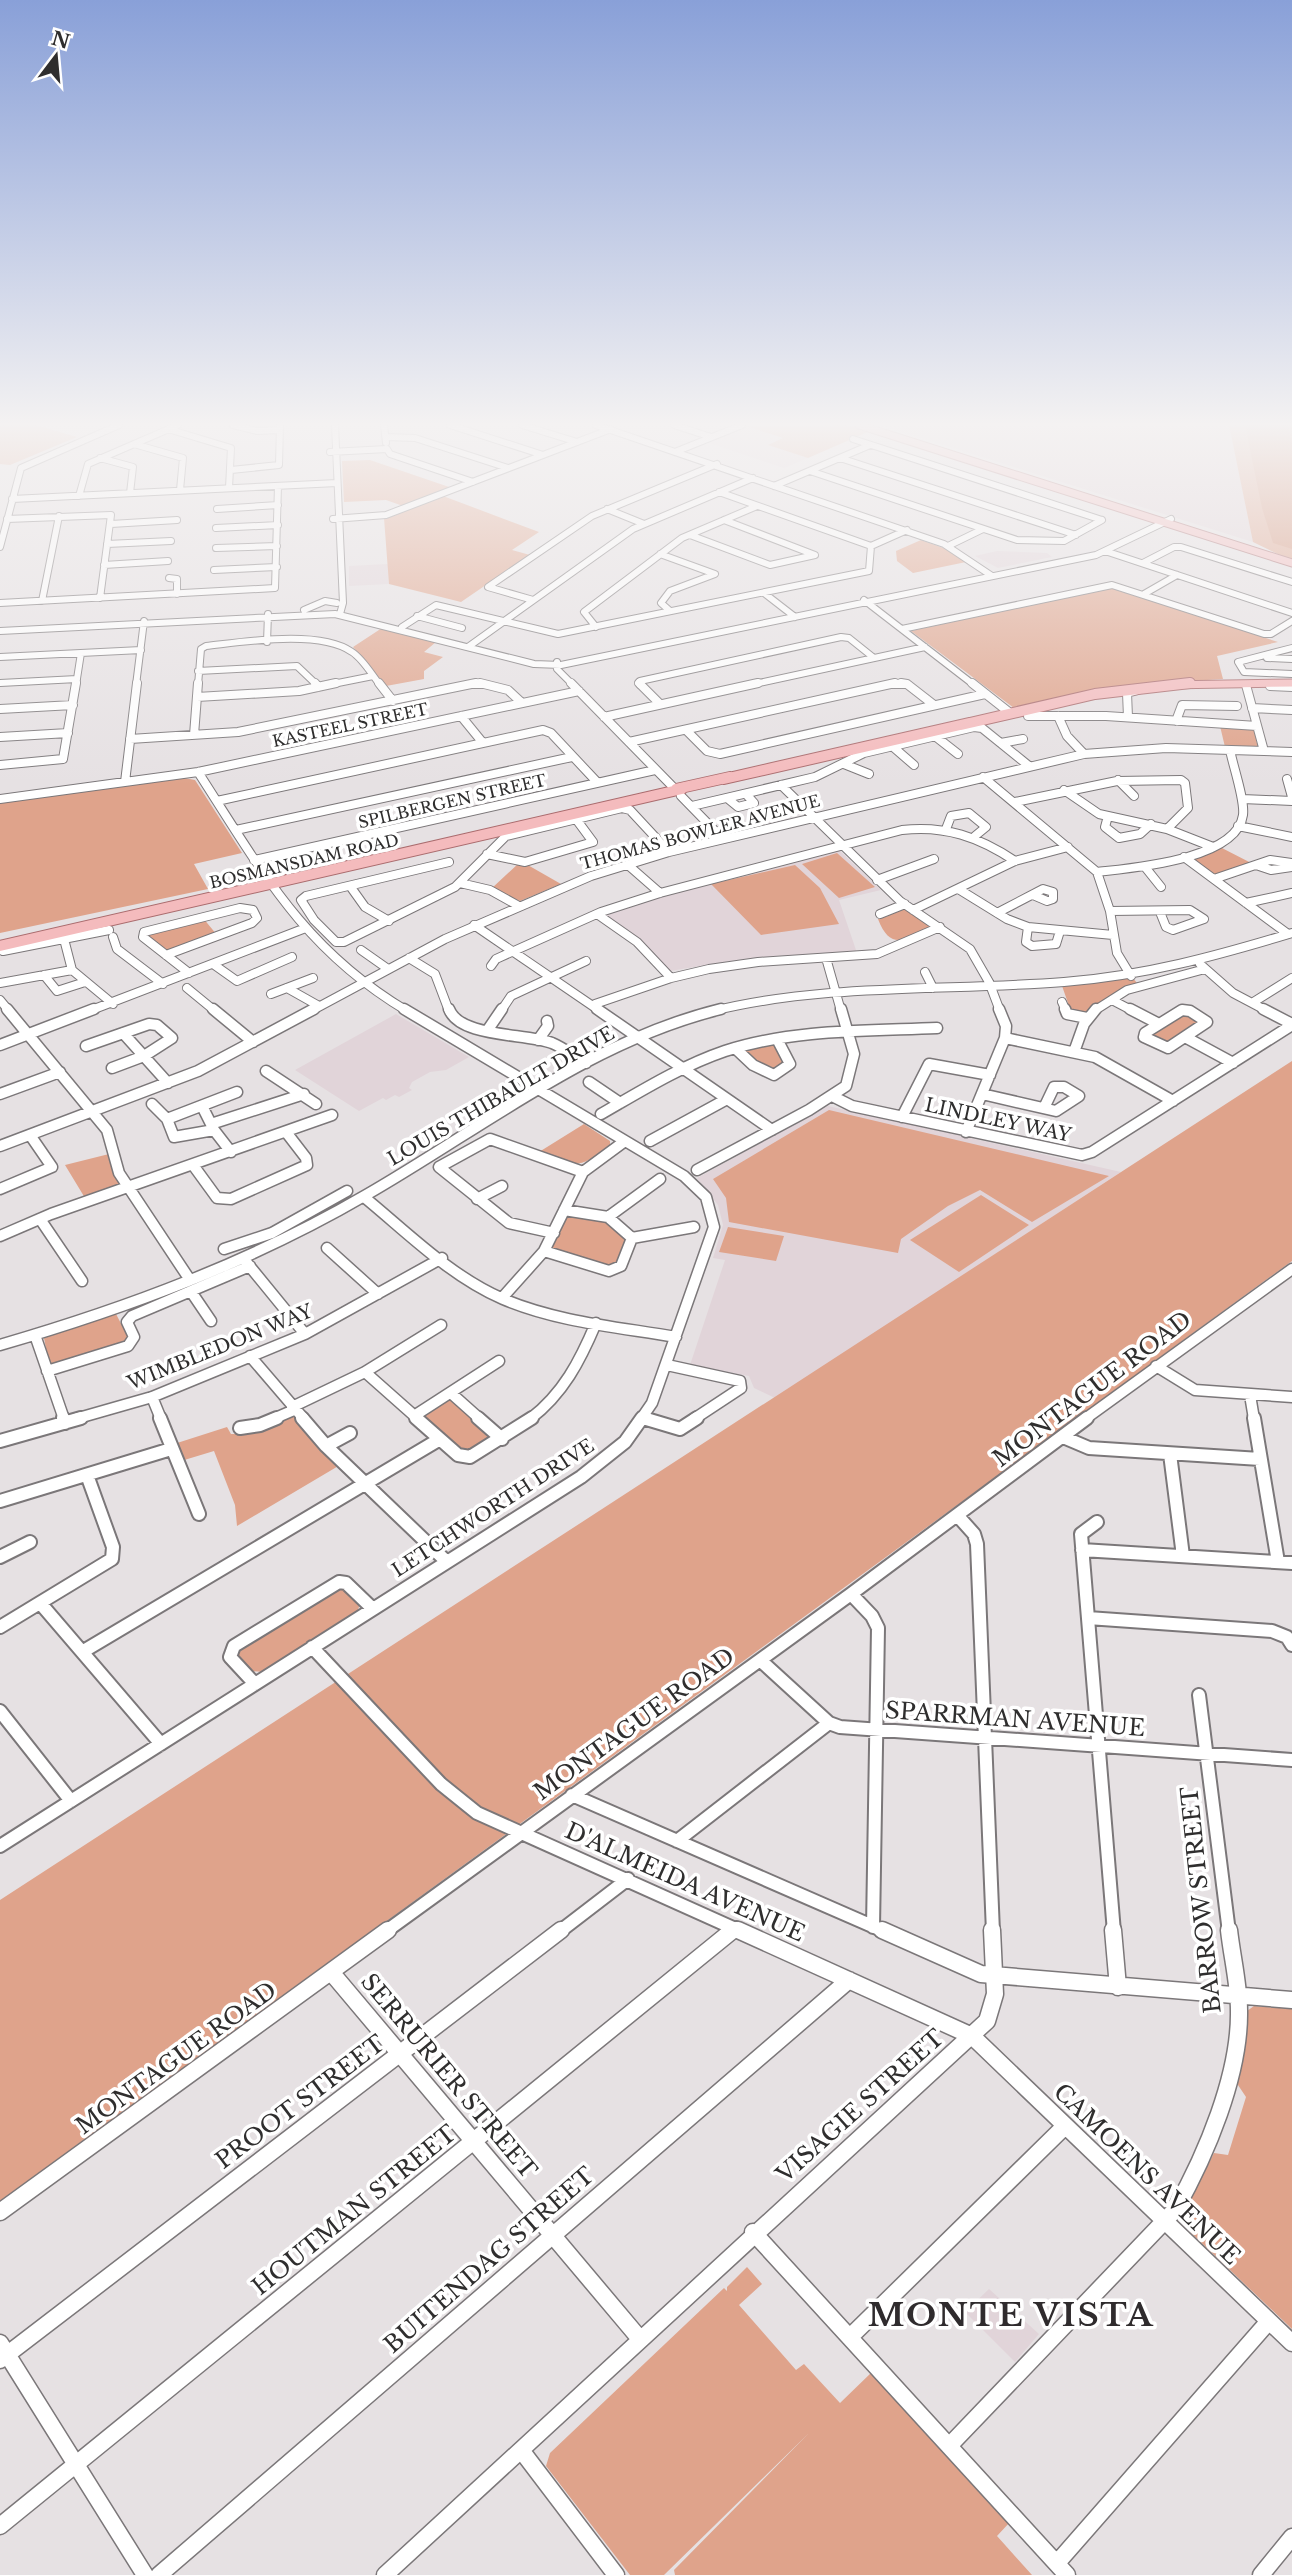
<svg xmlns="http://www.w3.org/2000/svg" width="1292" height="2575" font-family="'Libre Baskerville',serif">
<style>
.built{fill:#e1d4d9}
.green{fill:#dfa38b}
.forest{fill:#d59074}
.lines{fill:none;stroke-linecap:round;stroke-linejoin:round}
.minor-far4-casing{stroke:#7b7779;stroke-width:8}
.minor-far3-casing{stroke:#7b7779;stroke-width:10}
.minor-far2-casing{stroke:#7b7779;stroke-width:13}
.minor-far1-casing{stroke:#7b7779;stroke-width:16}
.minor-casing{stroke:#7b7779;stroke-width:19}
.major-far1-casing{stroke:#aa6c6e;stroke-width:9}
.major-casing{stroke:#aa6c6e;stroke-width:12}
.minor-far4{stroke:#fff;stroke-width:6}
.minor-far3{stroke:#fff;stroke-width:8}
.minor-far2{stroke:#fff;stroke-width:10}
.minor-far1{stroke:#fff;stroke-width:12}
.minor{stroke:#fff;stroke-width:16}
.major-far1{stroke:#f4bbbd;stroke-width:7}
.major{stroke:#f4bbbd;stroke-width:10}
.labels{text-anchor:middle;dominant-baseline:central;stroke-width:7;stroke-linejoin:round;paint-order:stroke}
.far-street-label{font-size:16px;fill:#2f2e2e;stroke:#fff}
.street-label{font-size:19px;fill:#2f2e2e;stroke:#fff}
.near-street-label{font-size:23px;fill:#2f2e2e;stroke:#fff}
.near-district-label{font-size:32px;font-weight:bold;letter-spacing:2px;fill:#2f2b2d;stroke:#fff}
</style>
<rect width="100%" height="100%" fill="#e6e1e3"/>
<path class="built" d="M880 425H1229L1253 542Z
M746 426 784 438 769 445 808 458 784 468 706 442Z
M997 551 1047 553 1052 557 998 568 975 556Z
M388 564 389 584 349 586V566Z
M835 850 840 851 881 890 839 900 857 953 737 960 670 971 640 941 606 916 608 913 649 899Z
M396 1014 469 1057 446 1070 430 1072 412 1082 409 1088 412 1090 399 1097 395 1095 386 1100 383 1098 359 1111 295 1070Z
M828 1106 1121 1172 775 1398 754 1388 749 1376 690 1365 725 1260 713 1258 723 1225 718 1205 697 1178Z
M989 2289 1039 2334 1015 2362 965 2312Z"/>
<path class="green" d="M0 425H36L77 437 10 465 0 464Z
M846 425 870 431 808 458 768 445 783 438 746 426Z
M1229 425H1292V561L1253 542Z
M370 460 452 488 403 506 386 500 344 502 342 461Z
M443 496 539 532 512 550 530 555 461 602 389 584 384 518Z
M921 540 949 550 966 562 913 573 897 561 896 551Z
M1110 587 1278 642 1217 656 1223 679 1128 685 1014 708 911 631Z
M382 628 436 642 424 652 443 657 424 671V679L386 686 353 647Z
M1220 726 1254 729 1258 748 1225 747Z
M184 778 195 780 242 853 194 864 208 889 0 933V803Z
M1218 846 1257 866 1214 876 1193 862V857Z
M837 853 875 887 839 898 802 864Z
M519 863 526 864 561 884 520 901 491 889Z
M795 865 820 888 839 924 761 935 711 884Z
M905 908 932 927C907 938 891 953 878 919L888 916 886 911Z
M203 918 217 935 169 951 147 937 148 932Z
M1132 977 1137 983C1117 993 1085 1029 1064 1007L1068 1003 1061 983Z
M1182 1012 1203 1019 1167 1045 1146 1034Z
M775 1042 788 1065 768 1072 742 1050Z
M1292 1061V1261L0 2203V1900Z
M829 1110 1109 1176 1032 1222 980 1190 948 1206 901 1239 898 1253 729 1222 726 1198 713 1179Z
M584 1124 610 1141V1146C575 1171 578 1166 539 1152Z
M109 1154 120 1185 85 1198 65 1165Z
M981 1195 1029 1225 959 1272 910 1240Z
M566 1215C584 1217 633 1220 623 1250 620 1258 620 1264 612 1268L551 1250Z
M728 1227 784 1236 776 1261 719 1252Z
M115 1312 130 1341 53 1366 49 1364 44 1338Z
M452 1400 493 1436 463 1454 423 1417 445 1401Z
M292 1415 340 1465 237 1526 235 1505 214 1451 181 1461 174 1444 227 1427 231 1434H238Z
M342 1586 360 1603 357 1614 264 1672 250 1671 237 1657V1650Z
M1254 2006 1292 2009V2329L1191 2233 1184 2212 1214 2153 1228 2155 1246 2097 1236 2082 1247 2011Z
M747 2267 762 2284 739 2305 796 2370 804 2364 840 2403 872 2372 1010 2522 997 2536 1032 2575H675L674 2570 809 2433 664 2575H630L546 2466 550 2453 724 2288 727 2291V2287Z"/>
<path class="forest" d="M1245 425H1288L1292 443V549L1273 543 1262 508Z"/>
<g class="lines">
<g class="minor-far4-casing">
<path id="minor-far4" d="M233 425 257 431 279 430
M335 425 343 603 340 614
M384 425 386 443
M450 425 543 455
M522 425 577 442
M596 425 944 544 992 576
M674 425 711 437
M168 429 231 448 229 488
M386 437 415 438 508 468
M853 439 1102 520
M134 444 183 458 180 490
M330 452 387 449 390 454 473 482
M675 452 742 425
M100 458 133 467 130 493
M840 458 1076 535
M231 470 279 465 280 425
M810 471 1017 540 1064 541 1102 520
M774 486 870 445
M719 492 871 546
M79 496 88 464 178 425
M12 499 337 483
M217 509 278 505
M607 509 644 524
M7 519 111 515 100 598
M333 519 386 515 611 429
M111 524 177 520
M216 528 278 525
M690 535 770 565 815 555 724 520
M107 544 171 541
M871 546 907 530
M948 546 983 529
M0 547 21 468 119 425
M216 548 277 546
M1105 551 1292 613
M660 554 715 574 670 591 661 603 670 611
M1143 563 1174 547H1181L1292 582
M104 565 168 561
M214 570 277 567
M169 578 177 579V594
M764 593 795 617
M1144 594 1177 575
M533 600 488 587 592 516 717 464
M864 600 974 685
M42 601 59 516
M0 603 275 588 278 486
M304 610 325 601 337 603
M417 616 462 628
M402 627 436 605 558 634 869 571 871 546
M596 627 584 612 682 538 757 506
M902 629 1112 585 1264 634H1271L1292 621
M0 631 335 614 534 664 561 665 1096 555 1171 519
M267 642 268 614
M468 647 633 529 753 478
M1292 648 1238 662 1244 672 1292 674
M0 657 141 650
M1267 658 1292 659
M557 662V669L573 685
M198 671 297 666 317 685
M0 683 77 679
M76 685 81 653
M136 685 144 621
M198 685 201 649 206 646C243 642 320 629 352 652 363 659 372 675 380 685
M328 685 373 676
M467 685H487
M640 685V681L841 637 849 638 874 658
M750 685 925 647
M887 685H909"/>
</g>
<g class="minor-far3-casing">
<path id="minor-far3" d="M315 683 318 687
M379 683 393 701
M480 683 508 690 522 703
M571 683 677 791
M639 683 660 704
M901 683 907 684 934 705
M972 683 1010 713
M1246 685 1264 751
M1270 686 1292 687
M197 697 299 691 336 683
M1252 708 1292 710
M0 709 73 705
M461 716 483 743
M1028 716H1106L1257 726
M1058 716 1067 736 1084 754
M604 717 758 683
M1128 717 1127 693 1138 690
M1176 721 1182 705 1237 706
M686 730 707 751 720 754 985 694
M194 735 198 683
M935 736 958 754
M0 737 68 733
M130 739 238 732 476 683
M629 742 895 683
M1001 743 1023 739
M892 746 914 765
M844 764 869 774
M0 765 63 759 76 683
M198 772C262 871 303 949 407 1011
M983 777 1097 872 1110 911 1117 953 1131 976
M1287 779 1292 797
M1118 780 1134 796
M125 782 137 683
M781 785 900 901 970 949 989 982 1000 1011
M1064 790 1099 814 1167 829 1213 847
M681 796 723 839
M727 798 738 807 754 803 746 794
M0 799 198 772 579 691
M1242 799 1292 801
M217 801 543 730 551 733 597 782
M1015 802 1117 781 1181 780 1185 783 1188 808 1167 829
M692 806 815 777 864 753 974 727 982 728 1029 766
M1108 816 1105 827 1119 838 1140 834 1151 824
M1238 826 1292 837
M946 829 951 816 969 813 986 827 975 836
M236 830 572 757
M487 854 525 862 593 842 576 819
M1184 857 1288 934
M254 860 655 770
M449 862 306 896 301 900 314 920 336 942H344L455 887 506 836 622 808 630 810 669 852
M628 865 660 893
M1259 866 1271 870 1292 867
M1145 867 1161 887
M1097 872C1131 868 1237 860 1243 815 1245 800 1233 766 1230 750
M1214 879 1270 860 1292 863
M877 880 934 859
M460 883 490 890 517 905
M350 886 365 907 389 921
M960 890 1007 919 1028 927 1113 935
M1246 903 1292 893
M913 910 1015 861 1068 847
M1110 911 1190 910 1204 919 1173 930 1166 927 1160 912
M997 913 1043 889 1053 892V899L1047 901 1033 895
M597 914 637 942 671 978
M880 914 905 904
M474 925 600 1011
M1028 927 1026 942 1032 946 1056 944 1060 931
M113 937 117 949 163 984
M64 939 72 970 113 1004
M361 950 388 969
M3 951 109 930
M166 955 252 923 257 918 253 910 240 908 144 932 143 937 189 973
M409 958 435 974 449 1011
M826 958 841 1011
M213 964 237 981 292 957
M1200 964 1233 993 1267 1011
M491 966 496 959 601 912 660 893 902 830C945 825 979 837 1015 861
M925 972 933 988
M44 975 57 991 85 982
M0 983 72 970
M187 988 215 1011
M287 988 319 1006
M271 994 313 978
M0 1000 9 1011
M1112 1000 1133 1011
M1062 1002 1066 1011
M1252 1003 1292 978
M595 1004 671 978 709 969 758 962 877 954 940 927
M89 1011 303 929
M311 1011 445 939 591 876 669 852 1084 754 1166 748 1292 752
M501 1011 511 996 586 961
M713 1011C826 983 948 991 1064 982 1143 976 1216 956 1292 933
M1094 1011 1127 990 1205 969
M1181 1011H1188"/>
</g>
<g class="minor-far2-casing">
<path id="minor-far2" d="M7 1009 107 1130 119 1173 190 1280
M213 1009 253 1042
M404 1009 684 1176 706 1197 714 1227 652 1403 641 1419
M449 1009C460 1038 526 1033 552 1043 564 1048 575 1057 586 1063
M597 1009 772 1130
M1065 1009 1067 1014 1087 1018
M1130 1009 1159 1024
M1263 1009 1292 1024
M1182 1010 1190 1011 1207 1022 1168 1048 1144 1037 1145 1033Z
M487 1031 502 1009
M123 1033 168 1083
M1185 1037 1233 1063
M1005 1038 1095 1057 1173 1101
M538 1040 548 1026 547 1021
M0 1045 94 1009
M86 1046 149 1024 157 1025 172 1038 144 1056 112 1068
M735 1048 753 1065 774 1075 790 1064 777 1039
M1074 1052 1084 1024 1096 1009
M266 1071 316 1104
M589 1082 620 1103
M0 1094 60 1072
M982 1094 1056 1111 1079 1096 1064 1087H1054L1044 1108
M832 1096 852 1106 1082 1155 1092 1152 1292 1025
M152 1104 167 1119 174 1137 214 1130
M202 1106 214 1130 231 1152
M601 1114C641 1091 681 1066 725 1051 793 1029 867 1031 937 1028
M902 1117 929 1064 990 1075
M167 1119 237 1092
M211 1124 304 1094
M966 1132 1005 1038 1006 1026 999 1009
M650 1141 727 1099
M0 1146 198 1071 314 1009
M193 1165 217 1198 231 1199 307 1165 306 1158 286 1132
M697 1170 809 1110 846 1086 854 1054 841 1009
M0 1189 52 1167 30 1135
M364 1197C408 1233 450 1276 503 1299 557 1322 618 1327 676 1337
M477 1199 502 1186
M608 1217 660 1179
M40 1219 82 1281
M554 1233 509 1223 439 1167 490 1139 583 1172
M0 1236 51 1214 332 1115
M632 1238 694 1227
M327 1248 378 1294
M224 1249 272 1233 347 1191
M544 1251 609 1271 621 1266 632 1238 608 1217 564 1210
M247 1263 305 1334
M192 1293 211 1321
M502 1298 544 1251 583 1172 625 1141
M35 1335 64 1419
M0 1345C127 1308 251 1262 366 1195 481 1129 590 1041 721 1009
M250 1356 304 1419
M667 1365 740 1381 741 1388 694 1419
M1156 1366 1195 1390 1292 1397
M47 1371 128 1346 134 1337 127 1322 132 1316 250 1266
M365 1372 418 1419
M452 1394 480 1419
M1250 1395 1254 1419
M152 1397 161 1419
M292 1407 365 1372 441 1325
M414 1416 499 1361
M643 1418 648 1419
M75 1419 152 1397 305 1334 442 1258
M273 1419 294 1410
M530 1419C563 1394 580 1361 596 1323
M1085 1419 1292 1269"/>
</g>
<g class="minor-far1-casing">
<path id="minor-far1" d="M63 1418 65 1423
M160 1418 199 1514
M302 1418 326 1446 447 1562
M416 1418 458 1455 470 1457 532 1418
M478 1418 502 1439
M643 1418 680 1429 697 1418
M1254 1418 1278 1562
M240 1428 260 1425 277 1418
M1063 1437 1089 1448 1260 1459
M0 1441 81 1418
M326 1446 350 1433
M1170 1454 1183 1556
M0 1501 171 1449
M957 1515 974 1534 977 1544 993 1932
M1097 1522 1081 1534 1114 1932
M1082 1550 1292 1563
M0 1557 30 1542
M851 1594 872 1616 878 1628 873 1927
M41 1604 161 1744
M1088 1618 1272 1631 1287 1637 1292 1645
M0 1627 112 1559 113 1547 87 1475
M312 1647 441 1784 477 1813 742 1932
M82 1652 440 1439
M760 1660 829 1723 840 1727 1292 1760
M255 1684 230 1657 234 1646 339 1582 346 1583 373 1609
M1199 1695 1229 1932
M0 1711 71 1801
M572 1795 886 1932
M677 1841 829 1723
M0 1846 581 1477 625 1442 642 1418
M385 1932 851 1594 1087 1418
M559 1932 628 1879
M731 1932 736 1928"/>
</g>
<g class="minor-casing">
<path id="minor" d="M738 1930 972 2036 1292 2343
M882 1930 981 1974 1292 2000
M1113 1930 1118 1987
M331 1972 640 2339
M0 2212 388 1930
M753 2232 1067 2575
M851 2336 1065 2126
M0 2343 145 2575
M0 2360 561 1930
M950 2445 1175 2210C1206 2155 1240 2075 1239 2011 1239 1985 1232 1957 1229 1930
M521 2450 616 2575
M0 2526 733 1930
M1057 2563 1269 2321
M159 2575 849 1980
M385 2575 987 2021 995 1994 992 1930
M1261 2575 1292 2537"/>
</g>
<g class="major-far1-casing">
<path id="major-far1" d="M859 425 1292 563
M1167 685 1292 683"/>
</g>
<g class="major-casing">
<path id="major" d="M961 725 1095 694 1190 683
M724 779 969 723
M676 789 730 777
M0 946 682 789"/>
</g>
<use href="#minor-far4" class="minor-far4"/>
<use href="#minor-far3" class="minor-far3"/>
<use href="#minor-far2" class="minor-far2"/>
<use href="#minor-far1" class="minor-far1"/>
<use href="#minor" class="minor"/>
<use href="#major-far1" class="major-far1"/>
<use href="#major" class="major"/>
</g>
<linearGradient id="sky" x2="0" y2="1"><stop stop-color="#89a0d8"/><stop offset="0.54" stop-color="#f4f2f2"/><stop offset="1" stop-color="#f4f2f2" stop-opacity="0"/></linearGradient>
<rect width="1292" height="785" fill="url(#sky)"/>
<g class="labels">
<g class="far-street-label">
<text transform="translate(350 725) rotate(-12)">KASTEEL STREET</text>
<text transform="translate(452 801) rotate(-13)">SPILBERGEN STREET</text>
<text transform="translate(700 832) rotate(-15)">THOMAS BOWLER AVENUE</text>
<text transform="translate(304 861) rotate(-13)">BOSMANSDAM ROAD</text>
</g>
<g class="street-label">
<text transform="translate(501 1096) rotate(-30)">LOUIS THIBAULT DRIVE</text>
<text transform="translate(998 1120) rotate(12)">LINDLEY WAY</text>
<text transform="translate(220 1347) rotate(-22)">WIMBLEDON WAY</text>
<text transform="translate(493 1508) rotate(-33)">LETCHWORTH DRIVE</text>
</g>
<g class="near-street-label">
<text transform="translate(1092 1389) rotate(-37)">MONTAGUE ROAD</text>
<text transform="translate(1015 1719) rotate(4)">SPARRMAN AVENUE</text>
<text transform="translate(634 1724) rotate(-36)">MONTAGUE ROAD</text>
<text transform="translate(685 1882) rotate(24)">D'ALMEIDA AVENUE</text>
<text transform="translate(1201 1900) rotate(-96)">BARROW STREET</text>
<text transform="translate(176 2058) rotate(-36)">MONTAGUE ROAD</text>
<text transform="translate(449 2076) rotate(50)">SERRURIER STREET</text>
<text transform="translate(300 2102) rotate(-37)">PROOT STREET</text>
<text transform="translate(860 2106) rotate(-42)">VISAGIE STREET</text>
<text transform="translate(1147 2174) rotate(44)">CAMOENS AVENUE</text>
<text transform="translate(354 2210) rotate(-39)">HOUTMAN STREET</text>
<text transform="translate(489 2260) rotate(-41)">BUITENDAG STREET</text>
</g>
<g class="near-district-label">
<text x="1011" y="2315">MONTE VISTA</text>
</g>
</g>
<g transform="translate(56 56) rotate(16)" stroke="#ffffff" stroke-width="5" paint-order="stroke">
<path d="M0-5L12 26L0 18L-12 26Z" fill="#2f2e2e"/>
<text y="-10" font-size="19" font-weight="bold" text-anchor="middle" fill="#2f2e2e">N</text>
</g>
</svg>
